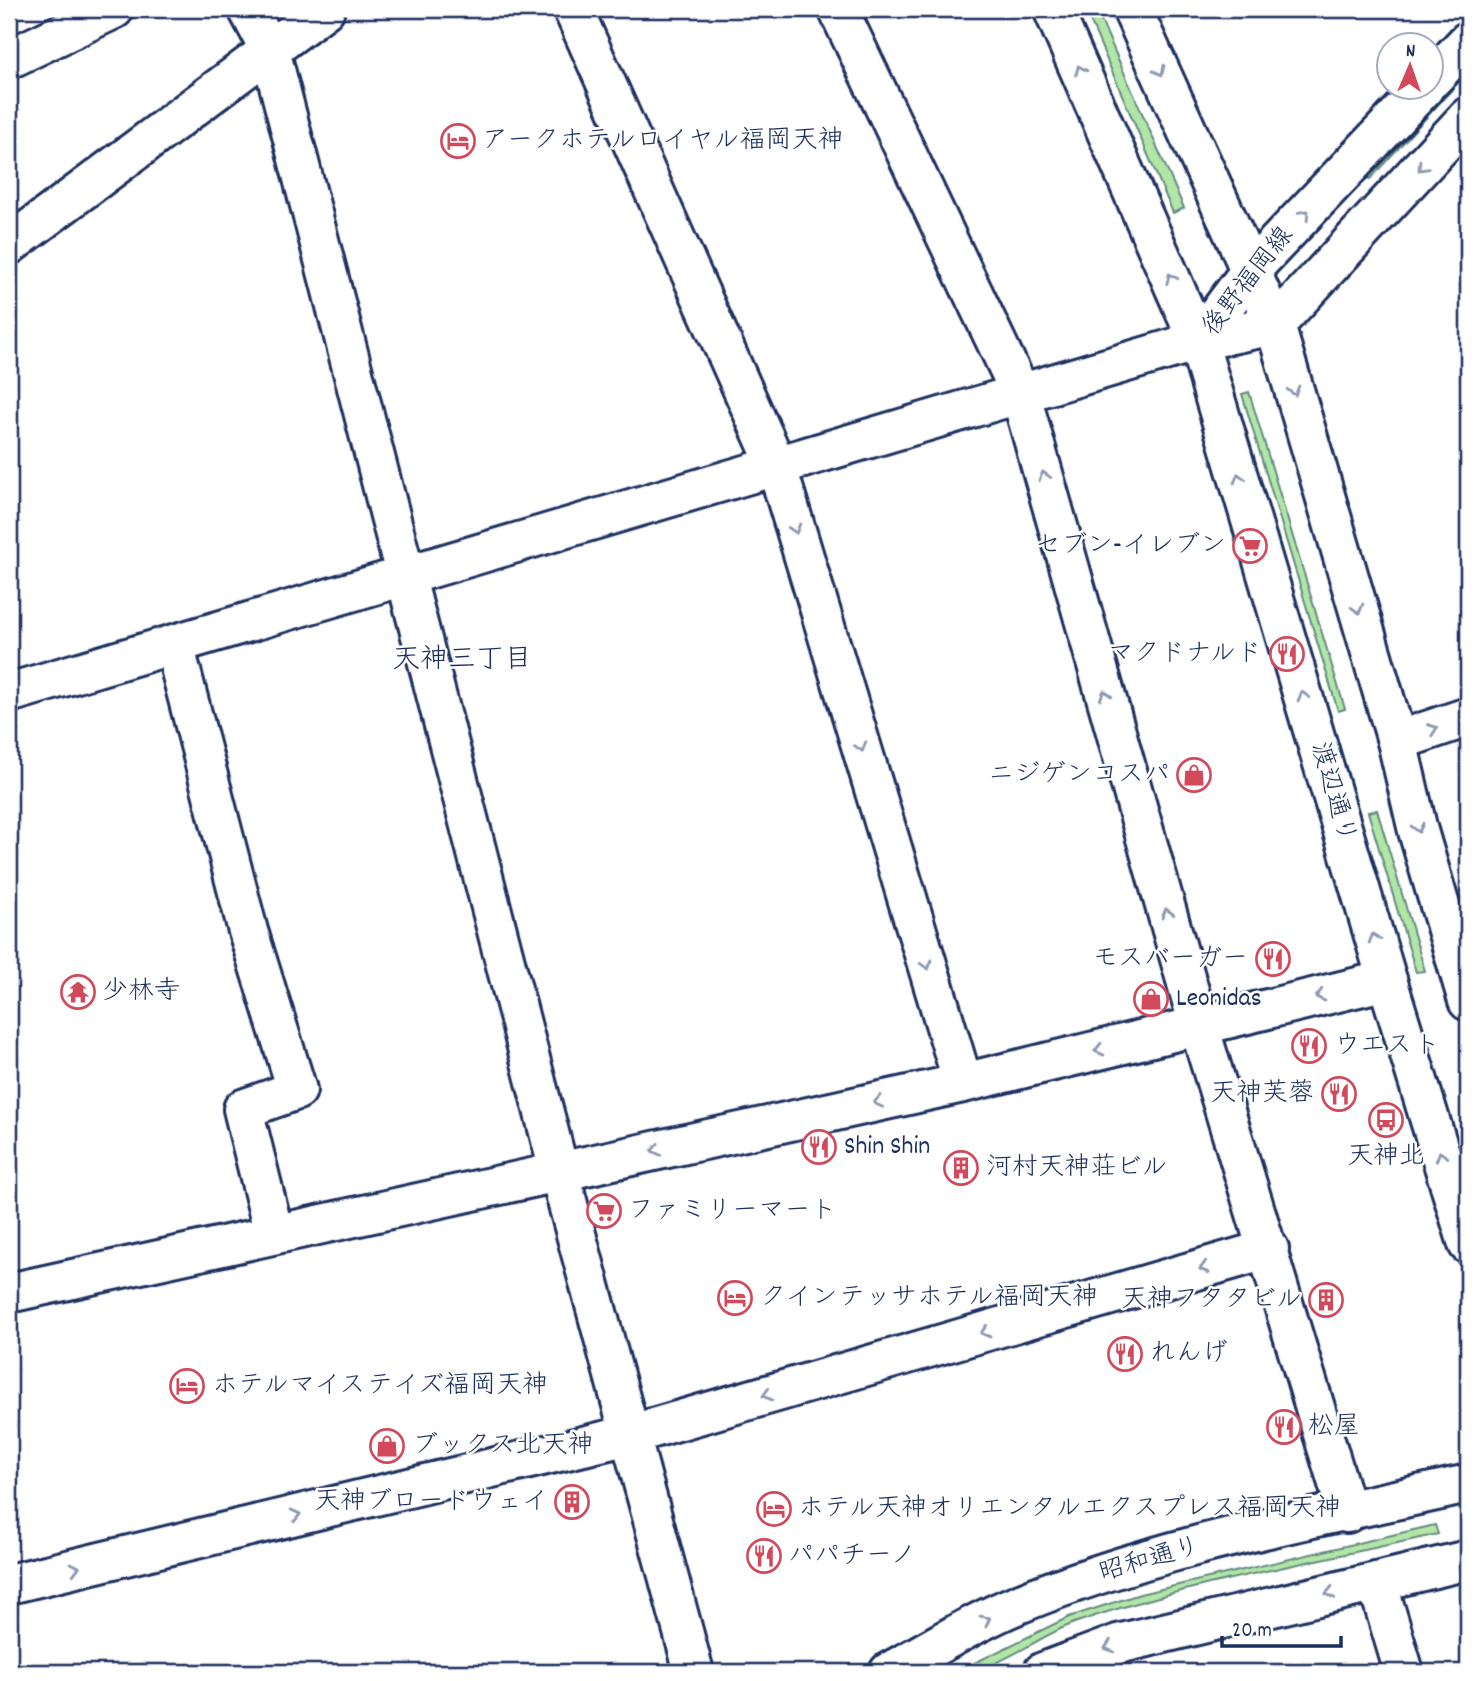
<svg xmlns="http://www.w3.org/2000/svg" width="1477" height="1681" font-family="Dekko,'Klee One',sans-serif">
<style>
.green{fill:#b2e6a7;stroke:#668a82;stroke-width:2}
.lines{fill:none;stroke-linecap:round;stroke-linejoin:round}
.minor-casing{stroke:#1b2f5e;stroke-width:44}
.tertiary-casing{stroke:#1b2f5e;stroke-width:44}
.secondary-casing{stroke:#1b2f5e;stroke-width:44}
.minor{stroke:#fff;stroke-width:38}
.tertiary{stroke:#fff;stroke-width:38}
.secondary{stroke:#fff;stroke-width:38}
.oneway{stroke:#8d97ae}
.labels{text-anchor:middle;dominant-baseline:central;stroke-width:5;stroke-linejoin:round;paint-order:stroke}
.poi-label{font-size:26px;fill:#1b2f5e;stroke:#fff;text-anchor:start}
.street-label{font-size:26px;fill:#1b2f5e;stroke:#fff}
.neighbourhood-label{font-size:28px;fill:#1b2f5e;stroke:#fff}
</style>
<rect width="100%" height="100%" fill="#fff"/>
<filter id="ink" filterUnits="userSpaceOnUse"><feTurbulence type="fractalNoise" baseFrequency=".0143" numOctaves="2"/><feDisplacementMap in="SourceGraphic" scale="14" xChannelSelector="R" yChannelSelector="G"/><feConvolveMatrix kernelMatrix="1 2 1 2 8 2 1 2 1" color-interpolation-filters="sRGB"/></filter>
<g filter="url(#ink)">
<path class="green" d="M1085 9H1096L1184 208 1173 213Z
M1468 60V72L1370 179 1362 175Z
M1249 392 1345 709 1338 711 1242 394Z
M1377 810 1425 971 1416 972 1368 812Z
M1435 1525 1438 1534C1320 1561 1191 1582 1077 1622 1036 1636 999 1672 956 1672L1069 1617 1140 1594Z"/>
<g class="lines">
<g class="minor-casing">
<path id="minor" d="M573 9 776 464 963 1083
M838 9 1020 392 1199 1026 1347 1513
M270 50 559 1171 694 1672
M9 245 325 9
M174 644 248 931 297 1090 243 1109 274 1234
M9 693 1198 341
M1397 741 1468 717
M9 1293 963 1083 1387 980
M1377 1582 1404 1672
M9 1584 629 1435 1269 1249"/>
</g>
<g class="tertiary-casing">
<path id="tertiary" d="M248 9 270 50
M1053 9 1198 341
M1132 9 1275 325
M9 59 114 9
M889 1672C930 1650 972 1623 1016 1605 1160 1545 1317 1518 1468 1484
M1043 1672 1118 1644 1468 1560"/>
</g>
<g class="secondary-casing">
<path id="secondary" d="M1432 79 1468 41
M1275 325 1397 741 1418 831 1468 1001
M1198 341 1387 980 1468 1244
M1198 341 1275 325 1468 117
M1198 341 1251 270 1424 88"/>
</g>
<use href="#minor" class="minor"/>
<use href="#tertiary" class="tertiary"/>
<use href="#secondary" class="secondary"/>
</g>
<defs><path id="oneway-chevron" d="M-2-3.5L2.5 0L-2 3.5" fill="none" stroke-width="1.6" stroke-linecap="round" stroke-linejoin="round" transform="scale(1.75)"/></defs>
<g class="oneway">
<use href="#oneway-chevron" transform="translate(1080 70) rotate(-114)"/>
<use href="#oneway-chevron" transform="translate(1160 71) rotate(65)"/>
<use href="#oneway-chevron" transform="translate(1422 167) rotate(133)"/>
<use href="#oneway-chevron" transform="translate(1305 214) rotate(-47)"/>
<use href="#oneway-chevron" transform="translate(1171 278) rotate(-114)"/>
<use href="#oneway-chevron" transform="translate(1294 391) rotate(74)"/>
<use href="#oneway-chevron" transform="translate(1044 476) rotate(-106)"/>
<use href="#oneway-chevron" transform="translate(1239 478) rotate(-106)"/>
<use href="#oneway-chevron" transform="translate(795 529) rotate(73)"/>
<use href="#oneway-chevron" transform="translate(1358 609) rotate(74)"/>
<use href="#oneway-chevron" transform="translate(1105 695) rotate(-106)"/>
<use href="#oneway-chevron" transform="translate(1303 696) rotate(-106)"/>
<use href="#oneway-chevron" transform="translate(1433 729) rotate(-19)"/>
<use href="#oneway-chevron" transform="translate(861 747) rotate(73)"/>
<use href="#oneway-chevron" transform="translate(1418 828) rotate(76)"/>
<use href="#oneway-chevron" transform="translate(1167 913) rotate(-106)"/>
<use href="#oneway-chevron" transform="translate(1374 938) rotate(-106)"/>
<use href="#oneway-chevron" transform="translate(927 965) rotate(73)"/>
<use href="#oneway-chevron" transform="translate(1320 996) rotate(166)"/>
<use href="#oneway-chevron" transform="translate(1099 1050) rotate(166)"/>
<use href="#oneway-chevron" transform="translate(878 1102) rotate(168)"/>
<use href="#oneway-chevron" transform="translate(656 1150) rotate(168)"/>
<use href="#oneway-chevron" transform="translate(1441 1156) rotate(-107)"/>
<use href="#oneway-chevron" transform="translate(1204 1268) rotate(164)"/>
<use href="#oneway-chevron" transform="translate(985 1332) rotate(164)"/>
<use href="#oneway-chevron" transform="translate(767 1395) rotate(164)"/>
<use href="#oneway-chevron" transform="translate(296 1515) rotate(-14)"/>
<use href="#oneway-chevron" transform="translate(75 1568) rotate(-14)"/>
<use href="#oneway-chevron" transform="translate(1330 1593) rotate(167)"/>
<use href="#oneway-chevron" transform="translate(986 1620) rotate(-28)"/>
<use href="#oneway-chevron" transform="translate(1109 1647) rotate(162)"/>
</g>
</g>
<defs>
<g id="hotel-ring" transform="scale(1.75)"><circle r="9.5" fill="#fff" stroke="#d1495b" stroke-width="1.5"/><path d="M-6-4.5h1.5V1H6V5H4.5V3h-9V5H-6ZM-4 0a1.8 1.8 0 1 1 3.6 0ZM.5 0V-2.5h3Q6-2.5 6 0Z" fill="#d1495b"/></g>
<g id="supermarket-ring" transform="scale(1.75)"><circle r="9.5" fill="#fff" stroke="#d1495b" stroke-width="1.5"/><path d="M-6-5.5h2.5l.6 2H6L4.5 2H-2.5L-4.4-4H-6ZM-1.5 3.2a1.3 1.3 0 1 0 .1 0ZM3 3.2a1.3 1.3 0 1 0 .1 0Z" fill="#d1495b"/></g>
<g id="restaurant-ring" transform="scale(1.75)"><circle r="9.5" fill="#fff" stroke="#d1495b" stroke-width="1.5"/><path d="M-5-6h1v4h1v-4h1v4h1v-4h1v5L-1.5 .5V6h-2V.5L-5-1ZM5-6V6H3V1.5H1.5Q1.5-4 5-6Z" fill="#d1495b"/></g>
<g id="shop-ring" transform="scale(1.75)"><circle r="9.5" fill="#fff" stroke="#d1495b" stroke-width="1.5"/><path d="M-5-2.5h2.3a2.7 3.5 0 0 1 5.4 0H5L5.5 6h-11ZM-1.5-2.5h3a1.5 2.3 0 0 0-3 0Z" fill="#d1495b"/></g>
<g id="temple-ring" transform="scale(1.75)"><circle r="9.5" fill="#fff" stroke="#d1495b" stroke-width="1.5"/><path d="M0-6L5-2H3V0L6.5 2.5H4V6H1.5V3h-3V6H-4V2.5H-6.5L-3 0V-2H-5Z" fill="#d1495b"/></g>
<g id="bus-ring" transform="scale(1.75)"><circle r="9.5" fill="#fff" stroke="#d1495b" stroke-width="1.5"/><path d="M-5-6H5V4H4V6H2V4H-2V6H-4V4H-5ZM-3.5-4V0h7V-4ZM-3.5 1.2v1.5H-2V1.2ZM2 1.2v1.5H3.5V1.2Z" fill="#d1495b"/></g>
<g id="building-ring" transform="scale(1.75)"><circle r="9.5" fill="#fff" stroke="#d1495b" stroke-width="1.5"/><path d="M-4-6H4V6H1V3H-1V6H-4ZM-2.5-4.3h1.7v1.8h-1.7ZM.8-4.3h1.7v1.8H.8ZM-2.5-1h1.7V.8h-1.7ZM.8-1h1.7V.8H.8Z" fill="#d1495b"/></g>
</defs>
<g fill-rule="evenodd">
<use href="#hotel-ring" x="458" y="141"/>
<use href="#supermarket-ring" x="1250" y="546"/>
<use href="#restaurant-ring" x="1287" y="654"/>
<use href="#shop-ring" x="1194" y="775"/>
<use href="#restaurant-ring" x="1273" y="959"/>
<use href="#temple-ring" x="78" y="992"/>
<use href="#shop-ring" x="1151" y="999"/>
<use href="#restaurant-ring" x="1309" y="1046"/>
<use href="#restaurant-ring" x="1339" y="1094"/>
<use href="#bus-ring" x="1386" y="1120"/>
<use href="#restaurant-ring" x="819" y="1147"/>
<use href="#building-ring" x="961" y="1168"/>
<use href="#supermarket-ring" x="604" y="1211"/>
<use href="#hotel-ring" x="735" y="1298"/>
<use href="#building-ring" x="1326" y="1300"/>
<use href="#restaurant-ring" x="1125" y="1354"/>
<use href="#hotel-ring" x="187" y="1386"/>
<use href="#restaurant-ring" x="1284" y="1427"/>
<use href="#shop-ring" x="387" y="1446"/>
<use href="#building-ring" x="572" y="1502"/>
<use href="#hotel-ring" x="774" y="1509"/>
<use href="#restaurant-ring" x="764" y="1556"/>
</g>
<g class="labels">
<g class="poi-label">
<text x="482" y="141">アークホテルロイヤル福岡天神</text>
<text x="1226" y="546" text-anchor="end">セブン-イレブン</text>
<text x="1262" y="654" text-anchor="end">マクドナルド</text>
<text x="1170" y="775" text-anchor="end">ニジゲンコスパ</text>
<text x="1248" y="959" text-anchor="end">モスバーガー</text>
<text x="102" y="992">少林寺</text>
<text x="1176" y="999">Leonidas</text>
<text x="1334" y="1046">ウエスト</text>
<text x="1314" y="1094" text-anchor="end">天神芙蓉</text>
<text x="844" y="1147">Shin Shin</text>
<text x="1386" y="1157" text-anchor="middle">天神北</text>
<text x="986" y="1168">河村天神荘ビル</text>
<text x="628" y="1211">ファミリーマート</text>
<text x="760" y="1298">クインテッサホテル福岡天神</text>
<text x="1302" y="1300" text-anchor="end">天神フタタビル</text>
<text x="1150" y="1354">れんげ</text>
<text x="212" y="1386">ホテルマイステイズ福岡天神</text>
<text x="1308" y="1427">松屋</text>
<text x="412" y="1446">ブックス北天神</text>
<text x="548" y="1502" text-anchor="end">天神ブロードウェイ</text>
<text x="798" y="1509">ホテル天神オリエンタルエクスプレス福岡天神</text>
<text x="788" y="1556">パパチーノ</text>
</g>
<g class="street-label">
<text transform="translate(1249 282) rotate(-52)">後野福岡線</text>
<text transform="translate(1332 793) rotate(74)">渡辺通り</text>
<text transform="translate(1150 1561) rotate(-16)">昭和通り</text>
</g>
<g class="neighbourhood-label">
<text x="462" y="662">天神三丁目</text>
</g>
</g>
<rect width="1477" height="1681" fill="none" stroke="#fff" stroke-width="35"/>
<rect x="18" y="18" width="1442" height="1646" fill="none" stroke="#1b2f5e" stroke-width="2.5" filter="url(#ink)"/>
<g transform="translate(1410 66) rotate(2)"><circle r="33" fill="#ffffff" stroke="#a4acbf" stroke-width="2"/>
<path d="M0-5L12 26L0 18L-12 26Z" fill="#d1495b"/>
<text y="-10" font-size="19" font-weight="bold" text-anchor="middle" fill="#1b2f5e">N</text>
</g>
<path d="M1222 1636v10h119v-10" fill="none" stroke="#1b2f5e" stroke-width="3.5"/>
<text x="1232" y="1636" font-size="21" fill="#1b2f5e" stroke="#ffffff" stroke-width="5" paint-order="stroke">20 m</text>
</svg>
